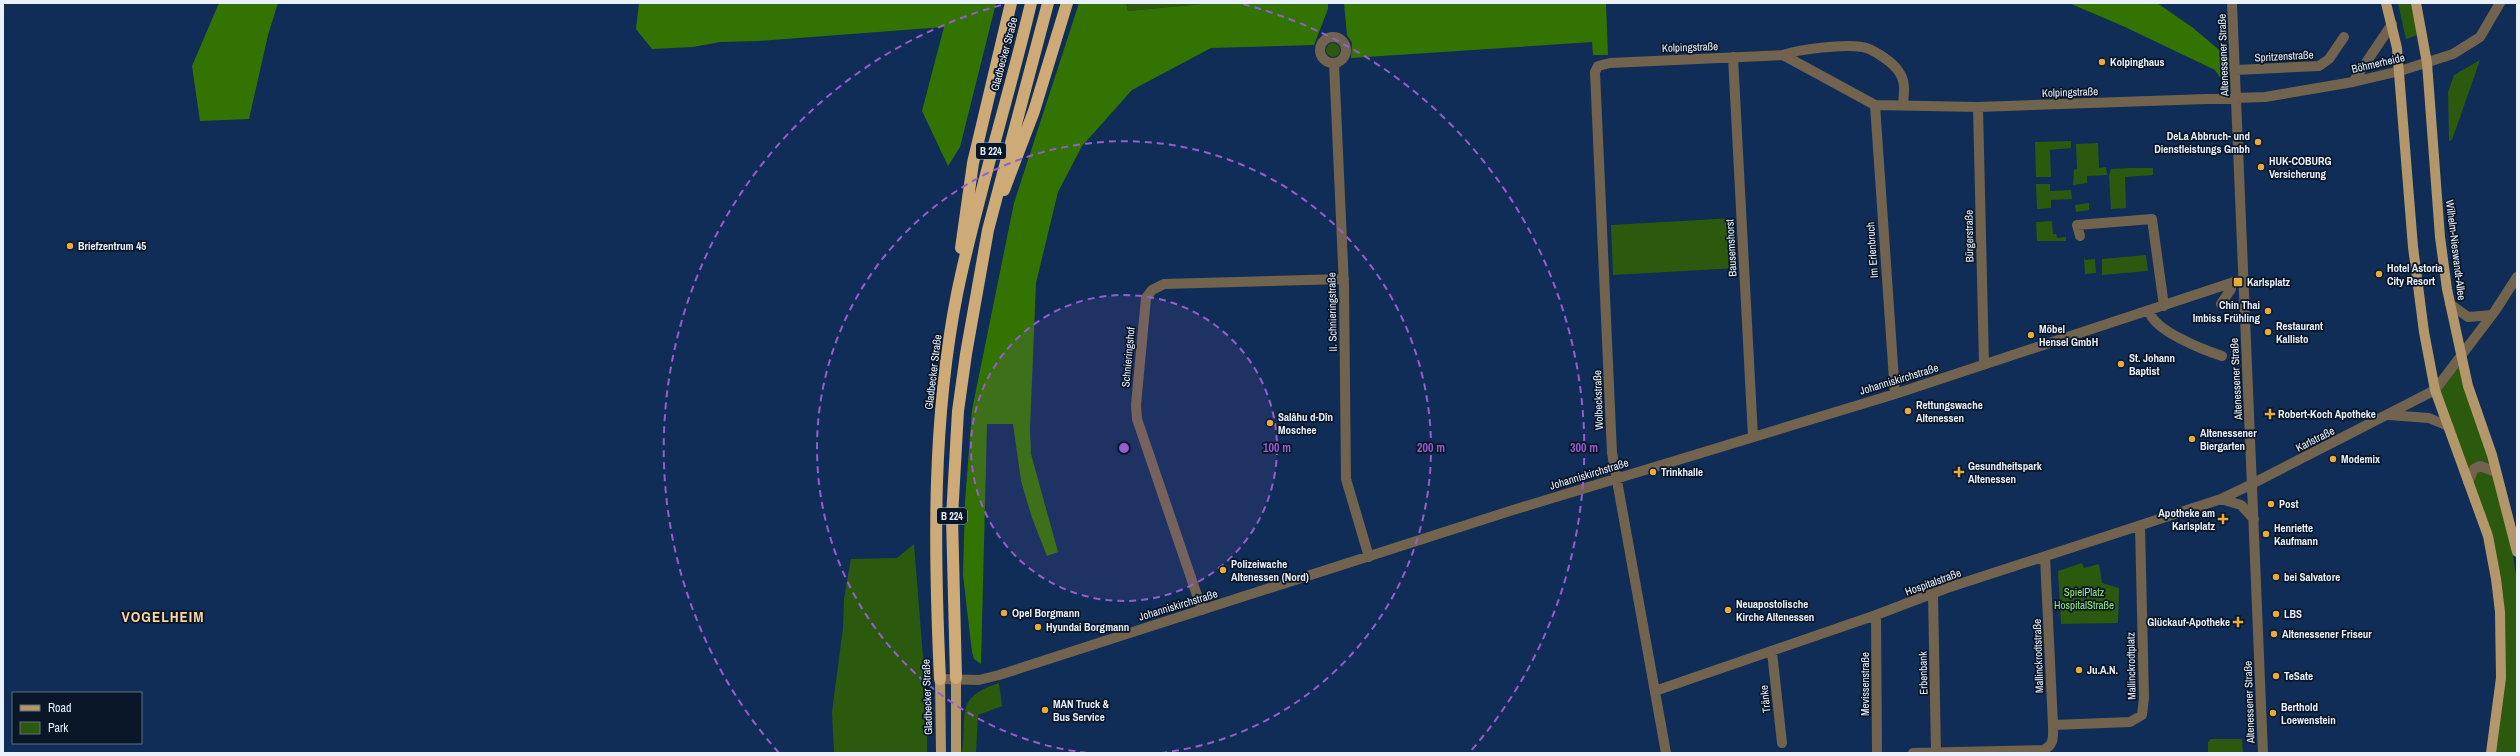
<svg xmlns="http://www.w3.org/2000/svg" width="2520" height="756" font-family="'Archivo Narrow',sans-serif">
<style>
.green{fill:#2b5a0f}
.forest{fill:#337302}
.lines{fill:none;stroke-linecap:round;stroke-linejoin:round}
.minor{stroke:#71634e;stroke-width:10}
.major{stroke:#b4966b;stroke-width:10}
.highway{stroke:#ceab76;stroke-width:12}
.ring{fill:none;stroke:#975dce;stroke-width:2;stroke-dasharray:7 5}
.poi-dot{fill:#ebaa39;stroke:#091628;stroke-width:1.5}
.labels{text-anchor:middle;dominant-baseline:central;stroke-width:3.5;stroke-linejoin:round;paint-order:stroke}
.shield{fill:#091628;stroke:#a6afbc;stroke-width:1}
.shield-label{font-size:10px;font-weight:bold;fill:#eaf1fc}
.street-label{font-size:11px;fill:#eaf1fc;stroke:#091628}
.poi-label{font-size:11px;font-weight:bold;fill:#eaf1fc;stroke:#091628;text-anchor:start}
.park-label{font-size:11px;fill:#96eb70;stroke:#091628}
.district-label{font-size:15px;font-weight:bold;letter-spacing:1px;fill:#fad5a0;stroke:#091628}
.centre{fill:#975dce;stroke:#091628;stroke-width:2}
.ring-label{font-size:12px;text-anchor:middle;font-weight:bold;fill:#975dce;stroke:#091628;stroke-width:3.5;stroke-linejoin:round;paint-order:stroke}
</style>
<rect width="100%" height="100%" fill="#0f2d56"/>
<path class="green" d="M1126 3H1212L1128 11Z
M2398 3H2411L2418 35 2406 39Z
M1326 50a7 7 0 1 1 14 0a7 7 0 1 1-14 0Z
M2480 60 2452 140 2449 141 2448 92 2454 75Z
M2071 141V148L2050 150 2051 177H2036L2035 142Z
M2098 143 2099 168 2106 167 2107 175 2087 176V183L2073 185 2074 170 2077 169 2076 144Z
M2131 168H2153V175L2125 177 2126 208 2111 209 2109 175 2111 169Z
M2036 184H2050V191L2071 190 2072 199 2051 200V208L2037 209Z
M2089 203V210L2076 212 2075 205Z
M1734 218 1737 268 1613 275 1611 225Z
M2052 221 2053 234H2056L2057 238 2066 237V241H2037L2036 222Z
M2146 255 2148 271 2102 275V259Z
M2084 256 2085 260 2095 259 2096 273 2085 274Z
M2460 360 2510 535 2517 583V753H2494L2500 579 2437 389Z
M914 544 927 707V753H834L832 712 843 628 844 598 851 559 897 558Z
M2082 563 2084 568 2099 564 2102 583 2119 588 2118 623 2061 624 2058 571Z
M999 683 1002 706 978 715 976 753H962C968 714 953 698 999 683Z
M2211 739H2242L2243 753H2208V742Z"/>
<path class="forest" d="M219 3H278L268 35 249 119 200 121 192 66Z
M639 3H996L960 147 948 166 922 111 944 27 759 41 720 42 693 47 652 49 636 29Z
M1079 3H1126L1128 11 1212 3H1328V9L1314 45 1211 48 1132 90 1082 146 1058 192 1036 283 1030 429 1031 454 1058 552 1047 556 1032 518 1021 481 1013 424H987L981 664 974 659 972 652 963 575 965 502 972 410 1014 203Z
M1344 3H1606L1608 55H1593L1592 42 1351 58 1352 43 1347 35Z
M2069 3H2157L2192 27 2231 60 2229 79 2224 83 2215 70 2125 27Z"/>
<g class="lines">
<path class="minor" d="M2232 3 2263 753
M1320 50a13 13 0 1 1 26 0a13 13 0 1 1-26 0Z
M1783 55C1800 49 1843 44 1862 47 1872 48 1894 63 1899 72 1906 81 1904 94 1903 105
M1733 57 1753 437
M1334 63 1344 286 1346 479 1369 557
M2236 70 2319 66 2329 59 2344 37
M2353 82 2392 24
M1875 105 1895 394
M1978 107 1984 364
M2080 236 2077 225 2152 219 2164 306
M2221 304 2231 289
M2450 304 2468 317 2492 315
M2149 311C2154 331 2204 350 2222 356
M2389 415 2429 418 2448 426
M2468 482 2474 469 2480 466 2496 472
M2221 499 2241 505 2254 519
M1933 594 1936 753
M1202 610 1137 419 1136 405 1146 298 1152 290 1164 284 1344 279
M1876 615 1877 753
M1772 652 1782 743
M940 679 979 680 999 675 1513 510 1895 394 2243 279
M1655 691 1876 615 1947 588 2221 499 2244 488 2435 390 2495 311 2517 277
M2053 725 2130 722 2142 715 2144 698 2140 526
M1666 753 1612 453 1595 72 1598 66 1610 63 1783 55 1875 105 1978 107 2265 97 2353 82 2400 71 2453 54 2480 37 2500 3
M1913 753 2043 750
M2043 753V750C2055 745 2053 736 2053 725L2045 557"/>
<path class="major" d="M2386 3 2397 48 2413 247 2424 332 2435 390 2488 536 2496 579 2500 612 2501 678 2491 753
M2416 3 2427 63 2440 237 2447 289 2468 386 2492 455 2517 552
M940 679 941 753
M956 753V678"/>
<path class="highway" d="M1004 190 1034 111 1067 3
M961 248 973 163 1011 3
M956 678 952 517 958 411 966 354 988 230 1048 3
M940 679C934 550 932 421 957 294 977 196 1008 101 1031 3"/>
</g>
<circle cx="1124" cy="448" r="153" fill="#975dce" fill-opacity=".12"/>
<g class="ring">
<circle cx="1124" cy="448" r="153"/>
<path d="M1087 753A307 307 0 1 1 1161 753"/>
<path d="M779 753A460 460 0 0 1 1005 4M1243 4A460 460 0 0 1 1469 753"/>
</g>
<g class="poi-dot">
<circle cx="2102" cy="62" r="4"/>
<circle cx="2258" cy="142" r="4"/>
<circle cx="2261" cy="167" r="4"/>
<circle cx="70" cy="246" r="4"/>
<circle cx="2379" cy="274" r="4"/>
<rect x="2233" y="277" width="10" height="10" rx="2"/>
<circle cx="2268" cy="311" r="4"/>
<circle cx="2268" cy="332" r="4"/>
<circle cx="2031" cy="335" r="4"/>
<circle cx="2121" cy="364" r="4"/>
<circle cx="1908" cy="411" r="4"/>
<path d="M2268 408h4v4h4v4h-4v4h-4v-4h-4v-4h4z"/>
<circle cx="1270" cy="423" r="4"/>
<circle cx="2192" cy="439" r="4"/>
<circle cx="2333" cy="459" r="4"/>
<circle cx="1653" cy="472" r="4"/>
<path d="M1957 466h4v4h4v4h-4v4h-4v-4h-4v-4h4z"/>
<circle cx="2271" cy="504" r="4"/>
<path d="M2221 513h4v4h4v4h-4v4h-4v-4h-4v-4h4z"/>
<circle cx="2266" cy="534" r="4"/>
<circle cx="1223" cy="570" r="4"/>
<circle cx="2276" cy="577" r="4"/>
<circle cx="1728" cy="610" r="4"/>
<circle cx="1004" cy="613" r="4"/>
<circle cx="2276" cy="614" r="4"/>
<path d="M2236 616h4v4h4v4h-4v4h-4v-4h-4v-4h4z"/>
<circle cx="1038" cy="627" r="4"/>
<circle cx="2274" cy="634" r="4"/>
<circle cx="2079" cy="670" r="4"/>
<circle cx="2276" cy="676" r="4"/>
<circle cx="1045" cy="710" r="4"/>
<circle cx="2273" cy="713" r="4"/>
</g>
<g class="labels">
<g class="shield">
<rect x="976" y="143" width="30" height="16" rx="3"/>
<rect x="937" y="508" width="30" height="16" rx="3"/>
</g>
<g class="shield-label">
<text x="991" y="151">B 224</text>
<text x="952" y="516">B 224</text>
</g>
<g class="street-label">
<text transform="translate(1690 47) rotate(-2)">Kolpingstraße</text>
<text transform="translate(1004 54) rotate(-75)">Gladbecker Straße</text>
<text transform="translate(2223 55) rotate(-92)">Altenessener Straße</text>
<text transform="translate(2284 56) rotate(-3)">Spritzenstraße</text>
<text transform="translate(2378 63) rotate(-13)">Böhmerheide</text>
<text transform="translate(2070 92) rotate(-2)">Kolpingstraße</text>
<text transform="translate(1969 236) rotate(-91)">Bürgerstraße</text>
<text transform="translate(1731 248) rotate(-93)">Bausemshorst</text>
<text transform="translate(1872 250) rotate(-94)">Im Erlenbruch</text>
<text transform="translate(2456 250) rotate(83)">Wilhelm-Nieswandt-Allee</text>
<text transform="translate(1332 312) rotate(-91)">II. Schnieringstraße</text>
<text transform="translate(1128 357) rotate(-85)">Schnieringshof</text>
<text transform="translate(933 372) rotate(-83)">Gladbecker Straße</text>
<text transform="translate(1899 379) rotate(-17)">Johanniskirchstraße</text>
<text transform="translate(2236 379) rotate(-93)">Altenessener Straße</text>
<text transform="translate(1598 400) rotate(-92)">Wolbeckstraße</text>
<text transform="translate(2315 439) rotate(-27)">Karlstraße</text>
<text transform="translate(1589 474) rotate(-17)">Johanniskirchstraße</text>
<text transform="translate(1933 582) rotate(-20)">Hospitalstraße</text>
<text transform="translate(1178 605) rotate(-17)">Johanniskirchstraße</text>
<text transform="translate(2038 656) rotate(-92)">Mallinckrodtstraße</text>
<text transform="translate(2131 666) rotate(-91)">Mallinckrodtplatz</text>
<text transform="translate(1923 673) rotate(-91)">Erbenbank</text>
<text transform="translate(1865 684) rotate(-90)">Mevissenstraße</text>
<text transform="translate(927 697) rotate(-92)">Gladbecker Straße</text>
<text transform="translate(1765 699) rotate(-96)">Tränke</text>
<text transform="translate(2249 702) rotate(-92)">Altenessener Straße</text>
</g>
<g class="poi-label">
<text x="2110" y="62">Kolpinghaus</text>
<text x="2250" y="136" text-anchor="end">DeLa Abbruch- und<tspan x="2250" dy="13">Dienstleistungs Gmbh</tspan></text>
<text x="2269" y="161">HUK-COBURG<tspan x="2269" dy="13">Versicherung</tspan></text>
<text x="78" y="246">Briefzentrum 45</text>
<text x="2387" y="268">Hotel Astoria<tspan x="2387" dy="13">City Resort</tspan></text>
<text x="2247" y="282">Karlsplatz</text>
<text x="2260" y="305" text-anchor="end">Chin Thai<tspan x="2260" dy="13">Imbiss Frühling</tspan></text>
<text x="2276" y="326">Restaurant<tspan x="2276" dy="13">Kallisto</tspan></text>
<text x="2039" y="329">Möbel<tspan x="2039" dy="13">Hensel GmbH</tspan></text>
<text x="2129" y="358">St. Johann<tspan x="2129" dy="13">Baptist</tspan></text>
<text x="1916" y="405">Rettungswache<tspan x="1916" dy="13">Altenessen</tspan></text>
<text x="2278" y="414">Robert-Koch Apotheke</text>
<text x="1278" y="417">Salâhu d-Dîn<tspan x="1278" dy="13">Moschee</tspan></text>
<text x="2200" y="433">Altenessener<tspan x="2200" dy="13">Biergarten</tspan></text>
<text x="2341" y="459">Modemix</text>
<text x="1968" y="466">Gesundheitspark<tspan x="1968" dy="13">Altenessen</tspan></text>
<text x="1661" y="472">Trinkhalle</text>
<text x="2279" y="504">Post</text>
<text x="2215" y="513" text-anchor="end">Apotheke am<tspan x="2215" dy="13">Karlsplatz</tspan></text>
<text x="2274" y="528">Henriette<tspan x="2274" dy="13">Kaufmann</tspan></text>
<text x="1231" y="564">Polizeiwache<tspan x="1231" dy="13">Altenessen (Nord)</tspan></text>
<text x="2284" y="577">bei Salvatore</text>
<text x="1736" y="604">Neuapostolische<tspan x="1736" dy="13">Kirche Altenessen</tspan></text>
<text x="1012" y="613">Opel Borgmann</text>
<text x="2284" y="614">LBS</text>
<text x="2230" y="622" text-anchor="end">Glückauf-Apotheke</text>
<text x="1046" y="627">Hyundai Borgmann</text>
<text x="2282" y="634">Altenessener Friseur</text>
<text x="2087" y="670">Ju.A.N.</text>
<text x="2284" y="676">TeSate</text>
<text x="1053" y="704">MAN Truck &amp;<tspan x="1053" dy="13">Bus Service</tspan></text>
<text x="2281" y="707">Berthold<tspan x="2281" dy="13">Loewenstein</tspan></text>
</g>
<g class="park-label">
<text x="2084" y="592">SpielPlatz<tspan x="2084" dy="13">HospitalStraße</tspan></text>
</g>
<g class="district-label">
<text x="163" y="616">VOGELHEIM</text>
</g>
</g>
<circle cx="1124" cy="448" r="6" class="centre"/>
<g class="ring-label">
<text x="1277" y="452">100 m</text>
<text x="1431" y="452">200 m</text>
<text x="1584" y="452">300 m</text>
</g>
<rect width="2520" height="756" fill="none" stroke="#eaf1fc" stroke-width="8"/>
<rect x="12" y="692" width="130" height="52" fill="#091628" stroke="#636e7d"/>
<rect x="20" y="705" width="20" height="6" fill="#b4966b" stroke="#636e7d"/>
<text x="48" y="712" font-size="12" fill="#eaf1fc">Road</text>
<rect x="20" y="722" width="20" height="12" fill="#2b5a0f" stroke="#636e7d"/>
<text x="48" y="732" font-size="12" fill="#eaf1fc">Park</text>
</svg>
